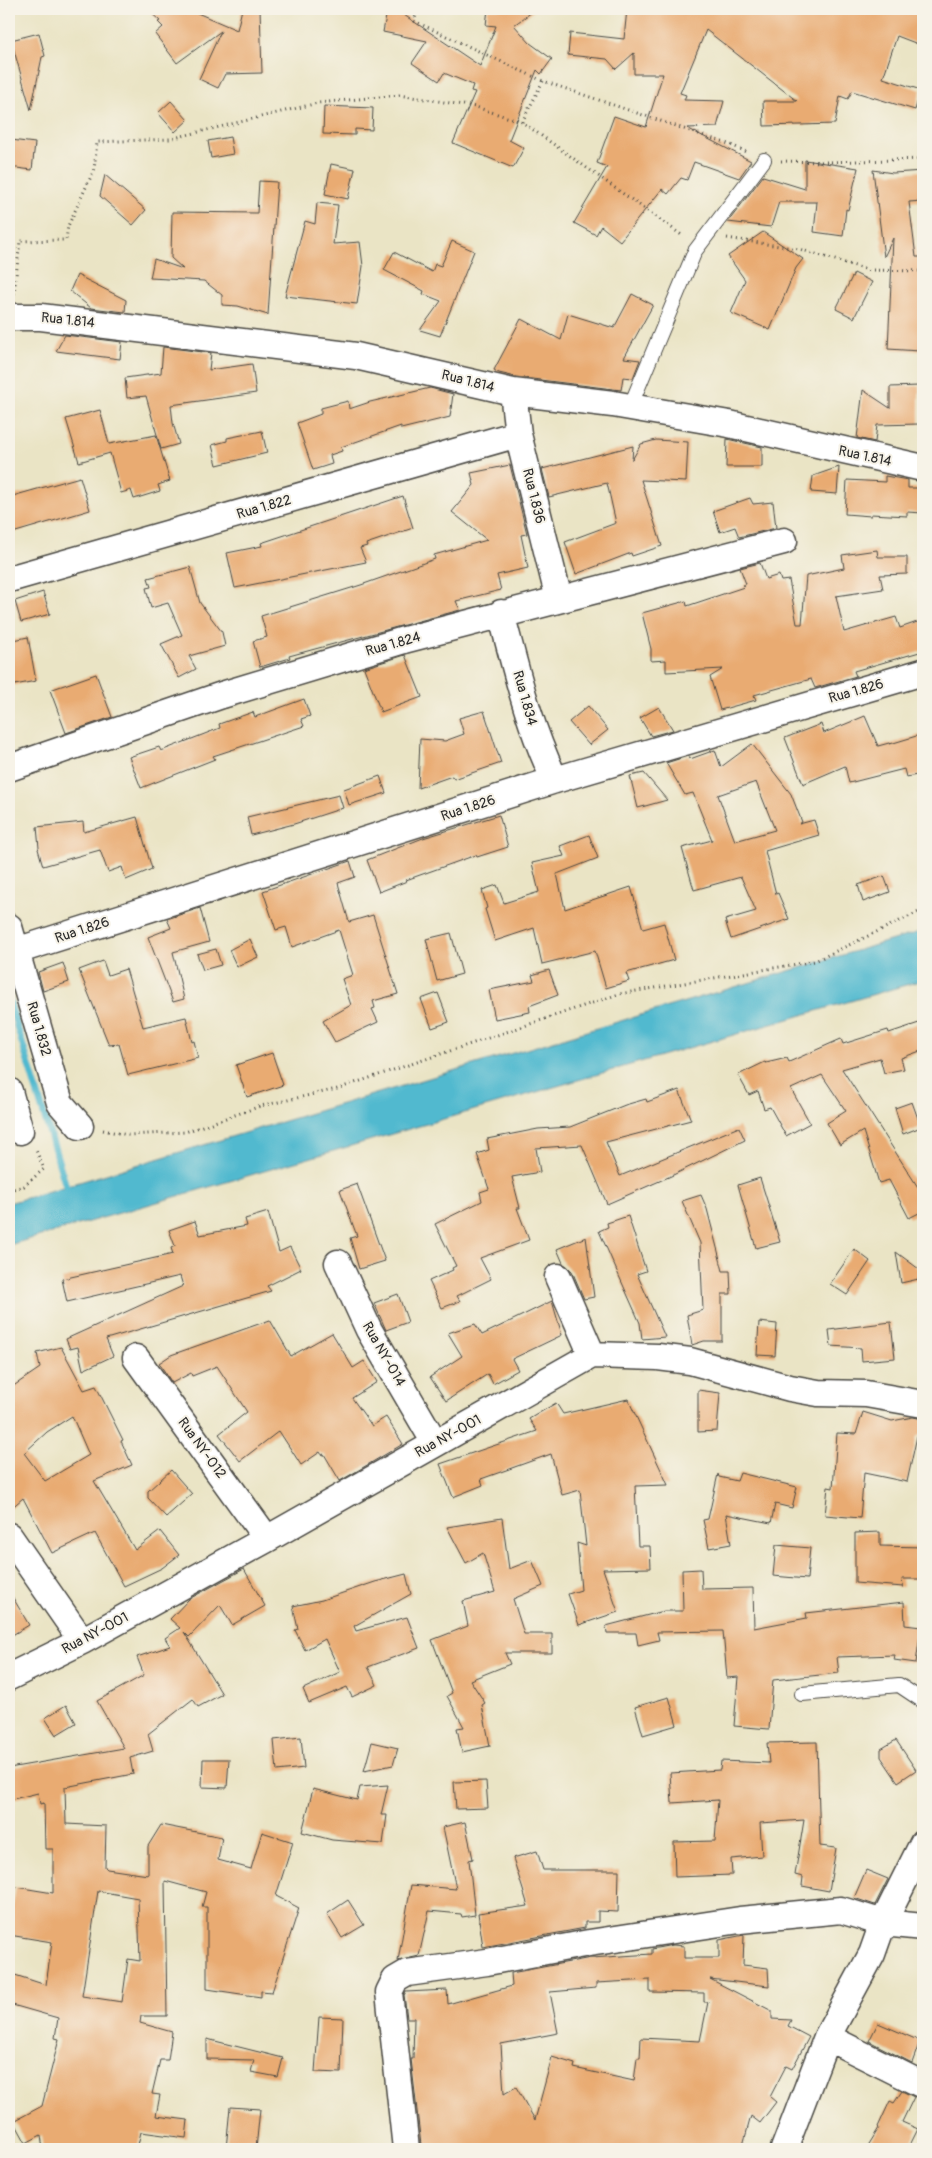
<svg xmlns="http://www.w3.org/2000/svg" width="932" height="2158" font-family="Pangolin,sans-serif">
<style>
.water{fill:#51b9cf;stroke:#3e727d}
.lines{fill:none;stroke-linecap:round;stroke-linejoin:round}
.stream{stroke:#51b9cf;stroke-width:7}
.building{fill:#e9ab72;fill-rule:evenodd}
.lane-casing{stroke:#484742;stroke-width:16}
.street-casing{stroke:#484742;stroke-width:29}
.path{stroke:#484742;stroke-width:3;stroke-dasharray:1 4;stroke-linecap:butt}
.lane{stroke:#fff;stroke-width:14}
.street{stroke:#fff;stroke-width:26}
.labels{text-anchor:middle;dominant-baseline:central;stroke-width:4;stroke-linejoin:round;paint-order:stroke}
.street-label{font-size:14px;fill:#2b2b2b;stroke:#f7f3e8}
</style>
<rect width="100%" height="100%" fill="#f7f3e8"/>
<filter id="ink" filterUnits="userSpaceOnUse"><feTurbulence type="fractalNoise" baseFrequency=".02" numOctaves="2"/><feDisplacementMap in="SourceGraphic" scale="10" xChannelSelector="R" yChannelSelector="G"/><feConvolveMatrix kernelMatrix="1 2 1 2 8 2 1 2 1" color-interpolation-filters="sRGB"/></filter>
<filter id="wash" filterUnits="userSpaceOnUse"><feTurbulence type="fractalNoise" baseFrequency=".0096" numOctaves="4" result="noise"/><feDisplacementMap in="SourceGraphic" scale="20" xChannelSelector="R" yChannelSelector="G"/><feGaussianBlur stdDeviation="1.12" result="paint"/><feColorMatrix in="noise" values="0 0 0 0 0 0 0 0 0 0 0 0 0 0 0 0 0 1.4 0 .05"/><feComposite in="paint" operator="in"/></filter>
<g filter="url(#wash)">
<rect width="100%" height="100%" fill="#eae4c5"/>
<path class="water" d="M923 931V980L9 1245V1203Z"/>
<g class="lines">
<path class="stream" d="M9 1000 68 1193"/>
</g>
<g id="blocks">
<path class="building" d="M147 9H191L195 12 237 30 242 9H260L262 73 225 74 218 88 199 79 221 31 177 63 155 34 163 27 158 22 160 21Z
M488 9H536L514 25 530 43 552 59 541 74 537 70 509 140 524 148 513 168 453 143 475 92 471 91 473 85 444 73 439 81 412 63 427 41 383 32 387 11 401 13 480 66 496 26 486 25Z
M627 9H923V46L897 36 883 78 921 90 915 110 852 91 848 99 840 96 835 124 764 126 763 101H797L706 30 680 93 686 95 684 100 724 101 717 127 687 128 751 161 739 178 694 162 687 180 681 178 668 194 662 189 620 241 601 226 596 235 574 223 607 167 597 163 614 116 646 127 663 74H634V53L616 69 607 59 568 55 570 33 624 39Z
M39 33 45 56 42 57 31 110 11 40Z
M171 101 188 120 175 132 158 113Z
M324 106 373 108 372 130 355 129V135L323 134Z
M230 137 233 154 211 158 208 141Z
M11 140 35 143 32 170 9 167Z
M805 160 858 168 848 210 846 209 843 236 814 232 817 202H779L771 227 728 222 763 176 805 189Z
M331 164 355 169 348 199 325 194Z
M873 170 893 173 923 171V201L909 202 916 257H923V312L920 351 888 349 893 238 884 257Z
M105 175 146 210 133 225 100 196Z
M259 181 277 182 268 315 238 306 222 305V295L204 281 150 278 154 259 183 269 171 258 172 212 257 213Z
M317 203 338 205 333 244 360 242 363 266 357 304 285 296 305 221 315 224Z
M763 232 803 259 796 268 770 330 731 313 745 280 728 256Z
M452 241 474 251 440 336 420 330 441 301 423 294 424 291 384 270 394 252 432 272 435 264 441 266Z
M854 273 872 282 854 318 836 309Z
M77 275 126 300 125 312 91 308 70 291Z
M632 294 653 305 624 358 640 360 633 378 623 377 621 390 516 377 499 373 494 370 521 319 561 340 568 314 614 328Z
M65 335 122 342 120 359 56 351Z
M163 347 211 353 209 370 252 364 256 393 171 405 173 423 179 444 161 449 146 396 127 398 125 378 161 373Z
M919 386V424L877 425 875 442 857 438 863 390 890 408V387Z
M430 388 453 394 450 417 401 429V426L341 447 342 451 330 455 332 464 313 470 297 423 321 414V408L348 401 349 409 370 402Z
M100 410 109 444 156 435 170 481 158 485 160 491 134 499 131 490 121 493 110 453 79 462 66 419Z
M262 431 267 453 217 465 212 445 227 441V438Z
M727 439 762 447V467H726Z
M656 440 688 442 686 482 641 480 662 546 632 556 631 553 576 574 565 542 616 523 607 483 549 497 542 469 633 446 632 460 641 444Z
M510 465 527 534 521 535 528 568 497 575 501 590 456 601 460 610 289 656 290 658 260 667 253 641 267 637 261 616 361 585 435 559 434 555 487 540 452 512 474 485 471 473Z
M839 467 837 494 811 492 813 476Z
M885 476 908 480V488H923V513L907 512V516L871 514V516L845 514 847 480 885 482Z
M80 477 90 510 9 534V497Z
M403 496 413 528 366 544 367 546 360 548 366 562 235 588 227 553 262 546 261 543Z
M750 498 753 504 773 502 776 528 739 537 735 527 720 532 713 511Z
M877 550 878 557H907V574L880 575 883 589 836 596 844 632 896 617 900 628 923 620V651L854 671 856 676 815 688 811 679 754 695 756 700 720 710 710 677 723 669 666 672V660L651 661V649L642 613 686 601 687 606 744 587 743 585 746 584 740 568 760 563 766 579 779 575 781 581 789 580 797 624H802L806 576 844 568 842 555Z
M190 567 200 603 222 632 225 646 189 656 196 669 179 678 161 644 182 635 168 603 151 608 146 588 151 587 148 578Z
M43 592 50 614 21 622 15 601Z
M28 637 36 681 9 686V641Z
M405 655 422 697 381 712 364 668Z
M96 674 112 717 66 733 50 690Z
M304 699 310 716 301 719 304 726 213 756 215 759 141 788 129 757 159 747 161 751 220 728 219 724 253 712 255 717Z
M588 706 608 730 589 745 569 722Z
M659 707 673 730 651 736 640 718Z
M484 711 501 763 454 779 452 776 418 788 420 739 445 741 464 734 459 718Z
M865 716 878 746 889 743 890 744 923 734V774L906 777 904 769 849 783 845 766 803 784 785 738 821 724 824 733Z
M752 744 791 794 802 822 799 824 814 820 819 835 765 851 776 894 778 893 789 919 731 939 725 920 756 911 741 877 694 890 682 848 712 840 693 793 685 795 666 763 688 756 690 759 715 750 721 767ZM756 782 775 830 735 841 718 795Z
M644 773 667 800 638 808 630 776Z
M380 776 386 793 349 805 344 789Z
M339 795 343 808 294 824 251 835 247 817Z
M499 815 508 847 477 857 476 855 406 880 407 881 379 892 367 860 423 838Z
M137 817 152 869 126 880 122 867 108 872 100 850 43 866 38 849 39 848 37 827 83 822 84 832Z
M589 835 598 858 557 874 565 909 631 887 643 929 664 923 674 960 626 973 629 981 606 988 595 951 542 964 534 928 495 941 485 909 487 908 482 890 497 885 504 903 539 892 532 863 564 856 560 846Z
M350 861 355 877 338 883 349 922 373 915 398 994 373 1001 375 1008 372 1009 378 1022 335 1042 323 1021 351 1005 342 979 353 975 339 930 292 947 286 927 276 930 263 891Z
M884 876 890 892 863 902 858 885Z
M200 908 209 942 173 952 184 999 173 1002 148 937 171 928 167 919Z
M451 933 462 974 437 981 426 939Z
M250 939 258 957 237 967 229 950Z
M216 949 221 965 203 970 197 954Z
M103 961 108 975 126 969 143 1027 186 1017 192 1042 194 1041 198 1058 128 1075 119 1044 109 1045 79 970Z
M63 963 69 982 43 991 38 972Z
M549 970 558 995 529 1006 530 1012 495 1019 489 990 534 981 532 975Z
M438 993 449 1022 432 1028 421 999Z
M919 1023 923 1035V1050L901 1058 904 1069 884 1073 880 1058 842 1069 923 1195V1211L909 1218 889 1180 879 1183 863 1131 840 1145 827 1123 846 1111 822 1075 791 1089 810 1123 786 1136 770 1107 764 1109 758 1091 749 1095 738 1075 765 1062 766 1063 787 1058 789 1062 841 1039 843 1044 888 1030 889 1033Z
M272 1053 283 1085 247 1097 236 1065Z
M679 1090 691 1120 606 1142 620 1176 739 1127 745 1140 671 1176 607 1204 582 1145 536 1148 540 1172 512 1177 520 1208H517L529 1240 480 1258 491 1279 457 1296 460 1301 442 1308 429 1281 453 1270 452 1268 456 1266 435 1224 482 1201 480 1192 489 1189 477 1154 489 1150 487 1139 538 1129 570 1127 625 1105 646 1099 647 1102Z
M912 1102 921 1127 903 1134 895 1108Z
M760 1178 780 1242 756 1248 738 1185Z
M357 1184 385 1261 359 1269 350 1238 357 1236 340 1190Z
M701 1195 707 1209 723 1271H730L731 1294H722V1341H704L692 1345 687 1315 703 1310 700 1243 682 1201Z
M268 1212 279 1252 290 1247 301 1269 267 1286 271 1291 106 1339 113 1356 83 1370 78 1347 70 1349 66 1339 183 1286 180 1276 67 1302 62 1279 173 1254 171 1248 175 1246 169 1230 195 1221 200 1235 247 1226 245 1219Z
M628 1216 646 1271 637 1274 665 1337 642 1339 640 1323 599 1231 608 1227 607 1223Z
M586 1237 594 1297 584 1299 572 1271 563 1263 557 1249Z
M854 1249 870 1261 847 1295 830 1284Z
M896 1252 923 1272V1278L901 1283Z
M398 1294 408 1322 386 1330 374 1303Z
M552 1301 562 1335 512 1359 518 1370 493 1384 488 1374 446 1401 430 1377 462 1356 448 1333 475 1324 482 1335Z
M270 1320 291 1356 332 1333 353 1368 364 1361 377 1382 352 1398 372 1426 386 1417 403 1444 340 1481 324 1454 322 1455 320 1452 301 1465 279 1431 240 1461 219 1434 247 1412 217 1366 192 1376 191 1373 172 1383 159 1363 171 1355Z
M759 1322 777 1324 775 1356 757 1355Z
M891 1322 895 1358 862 1361 861 1348 831 1346 829 1330Z
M61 1347 84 1390 96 1386 123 1440 121 1441 132 1465 94 1481 135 1550 160 1531 179 1555 162 1568 124 1586 95 1533 52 1553 23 1498 9 1510V1389L40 1368 37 1353ZM72 1416 89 1455 45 1481 24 1453 47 1432Z
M698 1390 720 1393 717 1431 698 1432Z
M628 1399 668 1485 635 1486 638 1546H650L651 1568 603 1569 618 1612 579 1625 568 1594 581 1590 577 1543 586 1546 580 1490 562 1495 551 1454 481 1479 483 1485 453 1497 440 1464 537 1431 529 1419 556 1403 563 1414Z
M863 1412 892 1421 913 1417 923 1419V1435L917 1436 907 1482 864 1473 860 1518 825 1515 828 1487 833 1488 837 1433 856 1434Z
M171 1470 192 1494 166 1517 148 1498V1491Z
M740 1473 797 1487 792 1508 775 1504 771 1523 726 1514 731 1544 709 1548 703 1520 708 1519 718 1474 719 1477 737 1481Z
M502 1518 509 1569 532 1560 543 1586 513 1599 524 1634H552V1653H505L510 1664 470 1680 485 1703 482 1705 490 1746 462 1752 457 1728 464 1727 447 1696 452 1693 432 1640 468 1626 463 1601 495 1592 483 1553 466 1563 447 1527Z
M880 1532V1546L923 1547V1579H902L903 1587 855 1583V1533Z
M776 1545 810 1548 807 1579 773 1576Z
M244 1569 265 1606 232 1625 220 1605 189 1637 184 1632 222 1694 198 1707 193 1699 148 1734 153 1751 130 1758 133 1774 65 1787 66 1824 106 1826 105 1867 107 1869 148 1875V1846L161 1825 222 1837 218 1860 251 1869 262 1832 293 1842 276 1896 299 1908 272 1992 261 1991V1997L207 1989V1907H202L206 1892 165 1881 167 2016H141L140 2023 172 2032 168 2060H160L152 2094 160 2095 156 2116 188 2120 186 2138 141 2132 137 2149H43L41 2135 26 2143 14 2121 42 2106 59 2039 55 2038 58 2018 9 2004V1995L15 1975 46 1985 52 1942 9 1935V1929L16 1887 53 1893V1849H45L44 1803 40 1804 38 1793 9 1800V1768L124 1748 97 1701 144 1675 137 1657 170 1646 165 1638 180 1628 170 1619 189 1599ZM98 1891 138 1898 140 1961 128 1959 122 2002 82 1996Z
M701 1569 702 1589 753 1588 754 1628 807 1618 806 1613 904 1602 905 1625 921 1627 916 1663 894 1660 895 1655 837 1657 839 1673 773 1680 769 1729 734 1726 738 1677 727 1678 723 1631 657 1632 659 1640 638 1645 636 1633H607L606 1626 664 1611H683L682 1570Z
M406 1574 411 1594 354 1626 356 1631 407 1617 419 1648 368 1667 377 1685 352 1697 347 1687 309 1703 303 1689 340 1672 325 1639 305 1650 295 1630 298 1629 293 1606 322 1600 375 1582Z
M9 1591 29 1625 9 1637Z
M669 1697 677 1725 643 1735 635 1707Z
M66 1705 76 1723 56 1735 45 1718Z
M301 1737 304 1768 277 1771 274 1740Z
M896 1740 916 1770 898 1782 881 1757V1749Z
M372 1742 398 1748 393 1765 364 1771Z
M817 1742 820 1846 836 1848 829 1891 802 1886 803 1877 795 1875 804 1820 760 1823 762 1856 731 1859 732 1875 675 1877 674 1842 715 1841 718 1800 672 1803 670 1773 720 1770 721 1761 769 1763 767 1743Z
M203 1759H229L227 1788 202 1787Z
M486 1781 488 1808 456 1809 454 1782Z
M388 1785 381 1815H387L383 1844 332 1840 302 1832 313 1789 357 1800 360 1787Z
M465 1822 473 1859 469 1860 475 1915 462 1917 461 1914 429 1911 419 1956 398 1961 411 1885 456 1889 443 1827Z
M537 1851 543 1870H619L618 1912 598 1911V1922H585V1928L483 1947 478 1913 528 1906 513 1858Z
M866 1870 888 1879 875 1905 854 1898Z
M348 1900 364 1925 342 1938 327 1914Z
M744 1935 743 1965 768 1968 769 1986 710 1979 772 2011V2019L791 2020 788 2026 809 2037 792 2069 786 2066 770 2097 776 2102 760 2123 751 2116 742 2149H439L421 2145 411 2059H413L414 2018H407L404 1995 406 1992 447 1990 448 2004 512 1986 511 1973 591 1958 652 1954V1949L673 1945 684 1946V1958H719V1940ZM650 1980V1992L704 1993V2002H708L700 2041 641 2038 640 2058H637L634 2081 574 2068 575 2064 552 2057 535 2120 516 2087 504 2094 501 2044 558 2033 550 1992 596 1988V1983Z
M319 2017 343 2018 341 2073 315 2072Z
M878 2023 920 2041 912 2063 869 2041Z
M207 2039 283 2058 278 2077 251 2072 254 2060 207 2059Z
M902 2091 914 2097 902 2122 918 2129 908 2149H866L879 2128 878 2127 890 2101 894 2103Z
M230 2107 260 2109 256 2149H226Z"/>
</g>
</g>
<g filter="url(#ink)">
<use href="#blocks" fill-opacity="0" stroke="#484742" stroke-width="1"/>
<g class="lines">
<g class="lane-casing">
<path id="lane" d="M630 407 695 251 764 160
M802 1694 899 1685 923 1701"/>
</g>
<g class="street-casing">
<path id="street" d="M9 317H41L356 356 513 392 613 404 729 424 923 468
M513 392 518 434 559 599
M9 579 518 434
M501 613C516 670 529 727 555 780
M9 768 222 695 404 640 784 541
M9 927 60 1103 80 1126
M16 951 555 780 923 672
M9 1091 20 1131
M338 1263 369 1330 435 1443
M558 1277 592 1355
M136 1358 267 1539
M9 1536 82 1641
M9 1677 82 1641 267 1539 592 1355 658 1357 690 1361 790 1388 818 1393 866 1394 923 1404
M827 2037 923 2085
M406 2149 389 1992 395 1980 407 1973 487 1962 589 1943 740 1920 841 1910 883 1923 923 1927
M784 2149 827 2037 872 1954 883 1923 923 1843"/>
</g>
<path class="path" d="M404 9 416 15 414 21 543 81
M522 122 543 81 731 145 749 153
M781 161 827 162 923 159
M727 238 799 249 868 270 923 271
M14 294 20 241 66 240 68 226 94 170 97 142 170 139 318 103 399 95 476 107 522 122 683 236
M103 1130 128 1135 185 1132 261 1106 337 1089 619 994 815 961 923 910
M9 1190 24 1186 44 1169 35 1148"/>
<use href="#lane" class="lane"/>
<use href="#street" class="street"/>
</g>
</g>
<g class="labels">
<g class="street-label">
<text transform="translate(68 320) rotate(6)">Rua 1.814</text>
<text transform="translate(468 381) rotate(14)">Rua 1.814</text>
<text transform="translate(865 456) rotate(12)">Rua 1.814</text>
<text transform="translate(534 496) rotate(76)">Rua 1.836</text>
<text transform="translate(264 507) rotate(-16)">Rua 1.822</text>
<text transform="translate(393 644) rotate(-16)">Rua 1.824</text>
<text transform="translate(856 691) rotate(-16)">Rua 1.826</text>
<text transform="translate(525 698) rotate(74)">Rua 1.834</text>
<text transform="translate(468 808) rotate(-18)">Rua 1.826</text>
<text transform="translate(82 930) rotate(-18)">Rua 1.826</text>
<text transform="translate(39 1029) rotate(74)">Rua 1.832</text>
<text transform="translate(384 1354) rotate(60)">Rua NY-014</text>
<text transform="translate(448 1436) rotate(-29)">Rua NY-001</text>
<text transform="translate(202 1448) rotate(54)">Rua NY-012</text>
<text transform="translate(95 1633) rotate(-28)">Rua NY-001</text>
</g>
</g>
<rect width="932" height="2158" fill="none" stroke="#f7f3e8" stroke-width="30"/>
</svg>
